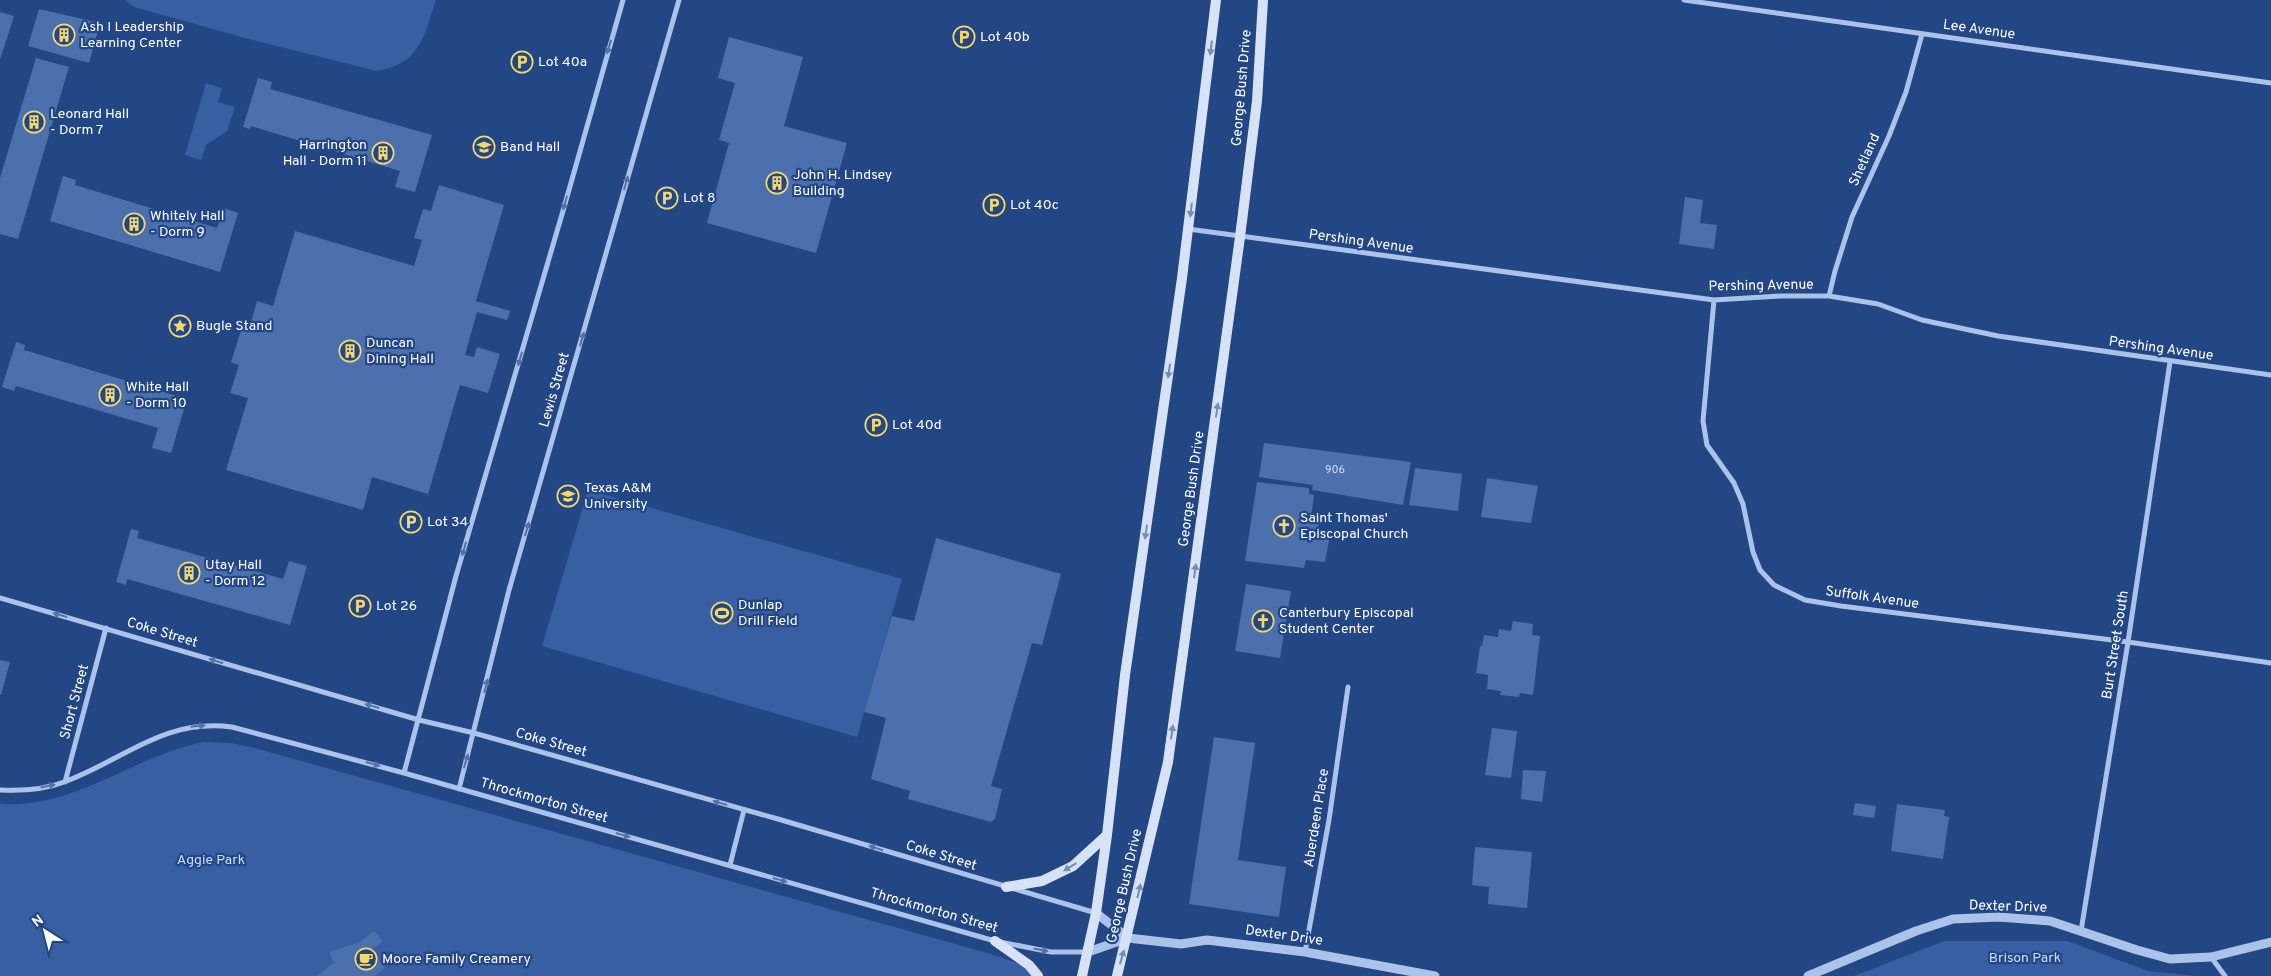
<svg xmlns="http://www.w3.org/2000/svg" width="2271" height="976" font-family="Overpass,sans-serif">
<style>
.green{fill:#375fa2}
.building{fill:#4b70ad}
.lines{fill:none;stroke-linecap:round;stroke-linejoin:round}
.minor{stroke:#acc3e9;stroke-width:5}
.tertiary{stroke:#acc3e9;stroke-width:9}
.secondary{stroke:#d7e2f7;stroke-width:10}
.oneway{fill:#5372a8}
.oneway2{fill:#748cb8}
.labels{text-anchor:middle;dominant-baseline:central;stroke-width:4.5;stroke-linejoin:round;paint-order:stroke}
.number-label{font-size:11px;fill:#d2dbea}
.poi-label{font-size:14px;fill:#fff;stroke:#234685;text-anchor:start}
.street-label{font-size:14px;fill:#fff;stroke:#234685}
.park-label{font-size:14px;fill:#d0dff7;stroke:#234685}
</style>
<rect width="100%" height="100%" fill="#234685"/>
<path class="green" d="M125 0H436C424 36 420 64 377 71L245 38 134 7Z
M206 83 222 88 218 102 235 107 227 131 206 145 201 160 185 155Z
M588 490 902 579 857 737 542 646Z
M203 742 231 743 255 748 991 954C1006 959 1025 964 1035 976H0V804C75 809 131 757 203 742Z
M1944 941H2067L2148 971 2197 976H1854Z"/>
<path class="building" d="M39 9 100 23 89 63 28 46Z
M0 12 14 16 0 60Z
M729 37 803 57 784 126 847 143 816 253 707 223 729 143 719 140 735 83 718 78Z
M36 58 69 67 18 239 0 234V178Z
M258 78 272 82 270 89 432 135 415 192 395 187 400 171 251 126 250 129 243 127Z
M63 176 76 180 75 185 217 228 224 208 238 213 220 272 50 221Z
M439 185 504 205 476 301 510 311 507 320 477 312 465 355 474 357 477 347 500 354 488 393 460 385 428 494 372 477 363 510 226 470 248 398 230 393 239 365 231 362 243 324 250 326 257 301 273 306 295 231 414 266 422 240 414 238 423 209 431 211Z
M1685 197 1703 200 1700 223 1717 225 1714 249 1679 244Z
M16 342 25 345 24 350 187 399 171 453 152 448 158 428 16 386 14 391 2 387Z
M1264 443 1411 462 1403 505 1312 490 1313 485 1259 477Z
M1415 468 1462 474 1458 511 1409 505Z
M1487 478 1538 486 1531 523 1481 517Z
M1257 482 1309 488V494L1314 495 1311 518 1319 519 1318 533 1330 535 1325 562 1306 560 1304 568 1245 561Z
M131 529 139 531 137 538 283 579 289 561 307 566 290 625 127 579 126 585 116 582Z
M936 538 1061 574 1042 645 1032 643 991 786 1002 789 995 819 991 822 908 799 910 791 871 779 886 718 864 712 892 616 914 621Z
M1246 584 1291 591 1280 658 1235 651Z
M1513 621 1533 624 1532 635 1540 636 1533 695 1520 693 1519 697 1500 695 1501 691 1487 689 1488 675 1476 673 1480 646H1482L1484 635 1498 637 1499 629 1511 631Z
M0 660 10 662 1 695H0Z
M1492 728 1517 731 1511 778 1485 775Z
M1214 737 1255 743 1238 860 1286 867 1279 917 1189 904Z
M1523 770 1546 771 1542 802 1521 799Z
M1855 803 1876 806 1874 818 1853 815Z
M1897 804 1945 810 1944 816 1949 817 1943 859 1891 851Z
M1475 847 1532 852 1527 908 1488 904 1489 887 1472 885Z
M374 931 383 941 371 950 385 968 374 976H317L335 962 333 961 329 952 360 942Z"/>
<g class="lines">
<path class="minor" d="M1684 0 2271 83
M1188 229 1714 300 1781 296H1829L1878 304 1922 320 1998 336 2271 375
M1829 296 1835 271 1852 217 1889 136 1906 92 1922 34
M1714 300 1703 421 1707 445 1734 483 1743 504 1753 552 1760 570 1774 585 1805 600 1841 606 2128 642 2271 663
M0 598 419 720 474 733 778 819 1096 913
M404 773 456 576 565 204 623 0
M65 782 106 628
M459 789 509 590 679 0
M0 790C22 791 44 790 64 782 124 760 163 718 232 727L404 773 995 941 1051 952H1088
M730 865 744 810
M2081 931 2128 642 2170 362
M1305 952 1329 820 1348 687
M2211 957 2225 976"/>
<path class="tertiary" d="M1096 913 1128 938
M1088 952 1128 938 1181 944 1207 940 1305 952 1435 976
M1808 976 1916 931 1953 919 1999 917 2050 921 2137 950 2170 959 2211 957 2271 942"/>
<path class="secondary" d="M1006 887 1042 881 1073 866 1107 835
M995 941 1029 965 1038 976
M1082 976 1096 913 1107 835 1125 675 1182 278 1216 0
M1117 976 1168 762 1240 237 1257 101 1263 0"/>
</g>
<defs><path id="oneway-solid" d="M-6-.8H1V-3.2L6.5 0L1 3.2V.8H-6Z" transform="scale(1.25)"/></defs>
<g class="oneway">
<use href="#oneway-solid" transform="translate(609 47) rotate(106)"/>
<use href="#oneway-solid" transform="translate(626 183) rotate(-74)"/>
<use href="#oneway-solid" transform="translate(565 203) rotate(106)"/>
<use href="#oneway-solid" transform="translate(582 339) rotate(-74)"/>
<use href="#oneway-solid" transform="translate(520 359) rotate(106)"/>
<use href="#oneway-solid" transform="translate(527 529) rotate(-74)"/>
<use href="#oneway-solid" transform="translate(464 549) rotate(106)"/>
<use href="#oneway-solid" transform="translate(60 615) rotate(-164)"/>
<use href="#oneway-solid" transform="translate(216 661) rotate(-163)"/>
<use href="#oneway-solid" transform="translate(486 686) rotate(-76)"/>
<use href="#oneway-solid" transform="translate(372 706) rotate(-164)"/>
<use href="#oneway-solid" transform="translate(198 726) rotate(-6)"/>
<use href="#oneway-solid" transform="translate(466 761) rotate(-74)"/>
<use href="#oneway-solid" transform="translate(373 764) rotate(16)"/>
<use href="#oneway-solid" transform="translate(48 786) rotate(-12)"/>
<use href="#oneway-solid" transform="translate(720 803) rotate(-164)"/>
<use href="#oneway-solid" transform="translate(623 835) rotate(16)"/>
<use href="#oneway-solid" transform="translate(876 848) rotate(-163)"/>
<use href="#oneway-solid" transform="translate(780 880) rotate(16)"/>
<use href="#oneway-solid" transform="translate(1041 950) rotate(11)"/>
</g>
<g class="oneway2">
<use href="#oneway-solid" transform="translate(1211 48) rotate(97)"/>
<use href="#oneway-solid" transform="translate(1191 210) rotate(97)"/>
<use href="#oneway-solid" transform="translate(1169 371) rotate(98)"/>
<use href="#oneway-solid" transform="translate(1217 410) rotate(-82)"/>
<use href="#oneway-solid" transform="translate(1146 532) rotate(98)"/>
<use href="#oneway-solid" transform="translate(1195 571) rotate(-82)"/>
<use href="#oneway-solid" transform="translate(1172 732) rotate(-82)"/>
<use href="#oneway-solid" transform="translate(1070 867) rotate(149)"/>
<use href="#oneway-solid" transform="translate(1139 891) rotate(-77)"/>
<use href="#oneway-solid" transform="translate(1122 957) rotate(-74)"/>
</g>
<defs>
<g id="building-ring" transform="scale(1.125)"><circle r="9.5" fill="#234685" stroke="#f4d86e" stroke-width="1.5"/><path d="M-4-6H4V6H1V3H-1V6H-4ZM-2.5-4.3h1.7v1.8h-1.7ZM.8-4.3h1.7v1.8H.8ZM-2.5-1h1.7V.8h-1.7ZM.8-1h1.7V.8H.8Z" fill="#f4d86e"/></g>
<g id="parking-ring" transform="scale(1.125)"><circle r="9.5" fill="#234685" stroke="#f4d86e" stroke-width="1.5"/><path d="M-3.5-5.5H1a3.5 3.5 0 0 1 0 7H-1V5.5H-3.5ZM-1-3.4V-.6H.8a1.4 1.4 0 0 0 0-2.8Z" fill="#f4d86e"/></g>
<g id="university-ring" transform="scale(1.125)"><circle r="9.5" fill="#234685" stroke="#f4d86e" stroke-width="1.5"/><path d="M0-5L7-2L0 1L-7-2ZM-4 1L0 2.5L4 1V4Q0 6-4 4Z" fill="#f4d86e"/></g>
<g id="sight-ring" transform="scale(1.125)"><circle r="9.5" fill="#234685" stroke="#f4d86e" stroke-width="1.5"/><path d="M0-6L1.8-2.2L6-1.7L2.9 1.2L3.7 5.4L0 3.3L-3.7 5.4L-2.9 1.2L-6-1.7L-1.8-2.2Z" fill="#f4d86e"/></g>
<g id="church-ring" transform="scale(1.125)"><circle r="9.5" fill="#234685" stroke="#f4d86e" stroke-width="1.5"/><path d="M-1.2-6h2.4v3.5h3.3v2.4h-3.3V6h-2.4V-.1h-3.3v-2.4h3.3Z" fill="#f4d86e"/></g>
<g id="stadium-ring" transform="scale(1.125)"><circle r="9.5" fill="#234685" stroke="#f4d86e" stroke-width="1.5"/><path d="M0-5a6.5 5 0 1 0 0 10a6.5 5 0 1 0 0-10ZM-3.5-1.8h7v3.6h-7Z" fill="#f4d86e"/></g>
<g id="cafe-ring" transform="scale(1.125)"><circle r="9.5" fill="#234685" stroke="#f4d86e" stroke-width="1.5"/><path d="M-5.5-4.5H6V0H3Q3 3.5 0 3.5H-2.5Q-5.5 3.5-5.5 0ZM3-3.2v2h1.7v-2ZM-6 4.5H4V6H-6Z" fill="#f4d86e"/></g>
</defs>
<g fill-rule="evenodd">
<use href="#building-ring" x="64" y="35"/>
<use href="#parking-ring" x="964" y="37"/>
<use href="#parking-ring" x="522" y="62"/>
<use href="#building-ring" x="34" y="122"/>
<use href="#university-ring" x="484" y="147"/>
<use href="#building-ring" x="383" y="153"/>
<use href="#building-ring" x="777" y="183"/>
<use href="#parking-ring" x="667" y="198"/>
<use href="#parking-ring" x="994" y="205"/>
<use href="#building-ring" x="134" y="224"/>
<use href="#sight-ring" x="180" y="326"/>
<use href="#building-ring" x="350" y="351"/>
<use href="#building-ring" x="110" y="395"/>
<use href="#parking-ring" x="876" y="425"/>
<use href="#university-ring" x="568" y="496"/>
<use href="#parking-ring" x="411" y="522"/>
<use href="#church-ring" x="1284" y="526"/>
<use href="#building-ring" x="189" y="573"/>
<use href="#parking-ring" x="360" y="606"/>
<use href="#stadium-ring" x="722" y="613"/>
<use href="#church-ring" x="1263" y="621"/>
<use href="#cafe-ring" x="366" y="959"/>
</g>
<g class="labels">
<g class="number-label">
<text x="1335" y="470">906</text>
</g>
<g class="poi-label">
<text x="80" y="27">Ash I Leadership<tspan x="80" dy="16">Learning Center</tspan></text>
<text x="980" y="37">Lot 40b</text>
<text x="538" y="62">Lot 40a</text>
<text x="50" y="114">Leonard Hall<tspan x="50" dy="16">- Dorm 7</tspan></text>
<text x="367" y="145" text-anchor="end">Harrington<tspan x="367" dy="16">Hall - Dorm 11</tspan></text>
<text x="500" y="147">Band Hall</text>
<text x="793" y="175">John H. Lindsey<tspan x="793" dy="16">Building</tspan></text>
<text x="683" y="198">Lot 8</text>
<text x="1010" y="205">Lot 40c</text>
<text x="150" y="216">Whitely Hall<tspan x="150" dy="16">- Dorm 9</tspan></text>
<text x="196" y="326">Bugle Stand</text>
<text x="366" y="343">Duncan<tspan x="366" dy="16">Dining Hall</tspan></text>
<text x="126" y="387">White Hall<tspan x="126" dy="16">- Dorm 10</tspan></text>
<text x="892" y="425">Lot 40d</text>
<text x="584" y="488">Texas A&amp;M<tspan x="584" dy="16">University</tspan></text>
<text x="1300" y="518">Saint Thomas'<tspan x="1300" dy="16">Episcopal Church</tspan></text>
<text x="427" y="522">Lot 34</text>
<text x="205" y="565">Utay Hall<tspan x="205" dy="16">- Dorm 12</tspan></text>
<text x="738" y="605">Dunlap<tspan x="738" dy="16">Drill Field</tspan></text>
<text x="376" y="606">Lot 26</text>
<text x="1279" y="613">Canterbury Episcopal<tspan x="1279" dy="16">Student Center</tspan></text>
<text x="382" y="959">Moore Family Creamery</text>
</g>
<g class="street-label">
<text transform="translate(1979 30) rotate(8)">Lee Avenue</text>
<text transform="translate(1242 88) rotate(-85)">George Bush Drive</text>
<text transform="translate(1865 160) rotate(-66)">Shetland</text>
<text transform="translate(1361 242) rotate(8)">Pershing Avenue</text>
<text transform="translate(1761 286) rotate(-1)">Pershing Avenue</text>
<text transform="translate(2161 349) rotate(8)">Pershing Avenue</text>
<text transform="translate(555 390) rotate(-74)">Lewis Street</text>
<text transform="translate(1192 489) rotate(-82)">George Bush Drive</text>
<text transform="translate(1872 598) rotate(8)">Suffolk Avenue</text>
<text transform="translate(162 633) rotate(17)">Coke Street</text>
<text transform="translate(2116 645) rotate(-81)">Burt Street South</text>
<text transform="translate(75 702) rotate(-75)">Short Street</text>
<text transform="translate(551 743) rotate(16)">Coke Street</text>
<text transform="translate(544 801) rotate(16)">Throckmorton Street</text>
<text transform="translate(1317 818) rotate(-81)">Aberdeen Place</text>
<text transform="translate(941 856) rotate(17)">Coke Street</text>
<text transform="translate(1125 886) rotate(-77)">George Bush Drive</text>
<text transform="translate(2008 907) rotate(2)">Dexter Drive</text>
<text transform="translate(934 911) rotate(16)">Throckmorton Street</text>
<text transform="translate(1284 936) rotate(8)">Dexter Drive</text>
</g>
<g class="park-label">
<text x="211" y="860">Aggie Park</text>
<text x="2025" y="958">Brison Park</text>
</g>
</g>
<g transform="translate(45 931) rotate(324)" stroke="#234685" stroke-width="4" paint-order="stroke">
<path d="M0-4L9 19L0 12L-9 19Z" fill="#ffffff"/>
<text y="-8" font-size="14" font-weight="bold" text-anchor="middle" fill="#ffffff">N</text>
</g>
</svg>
